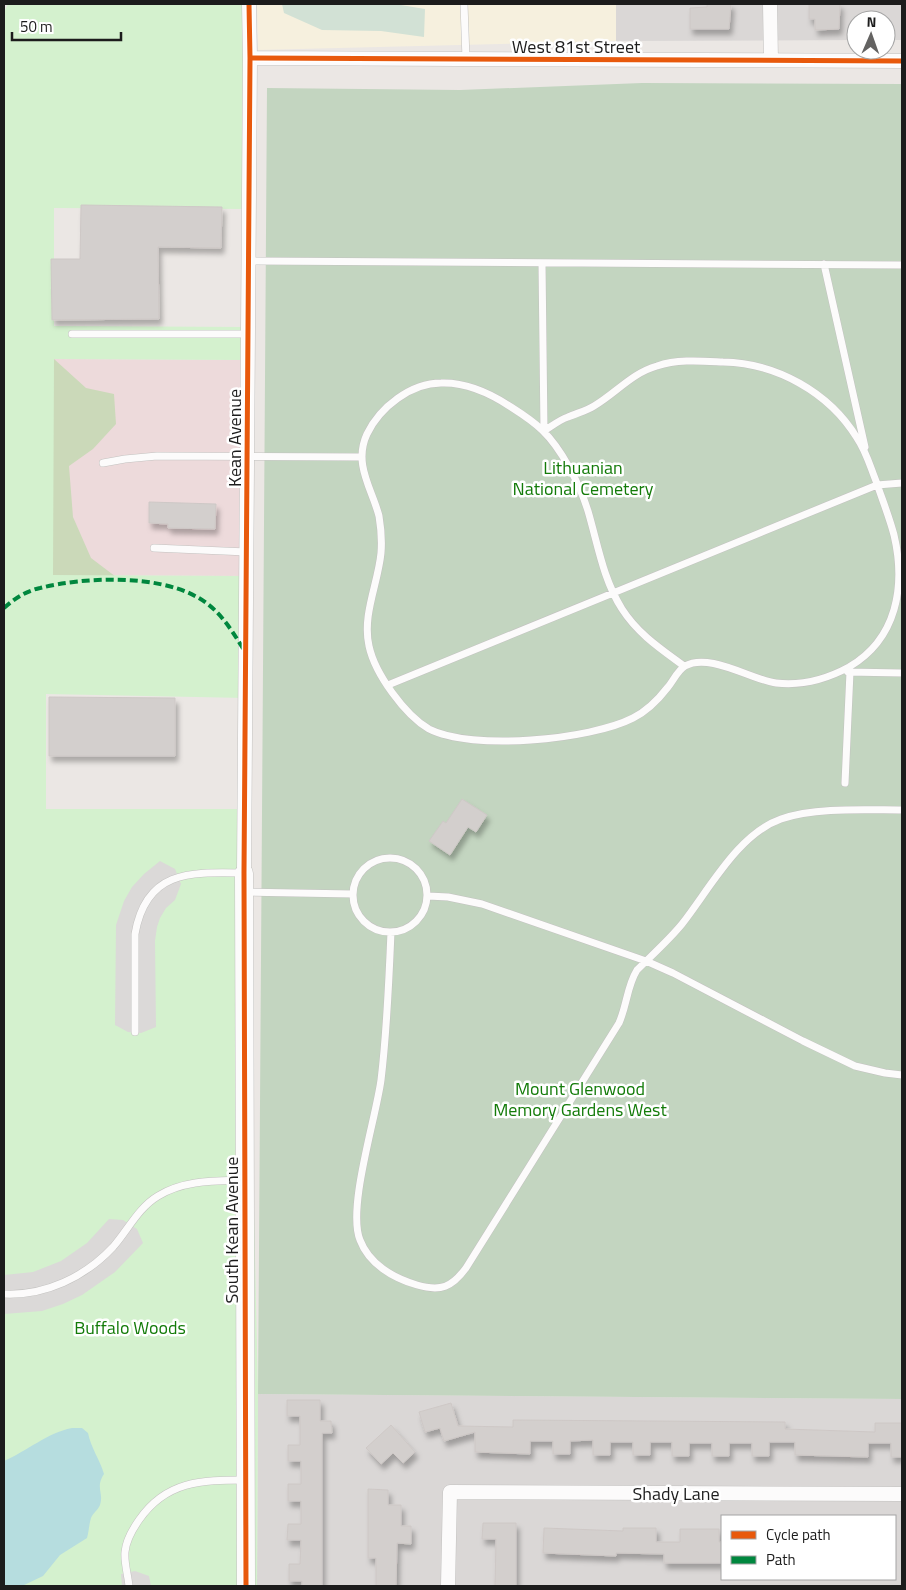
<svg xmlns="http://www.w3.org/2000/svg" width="906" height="1590" font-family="'Titillium Web',sans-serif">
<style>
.residential{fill:#dad7d6;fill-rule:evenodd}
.commercial{fill:#eddadb}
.education{fill:#f6f0de}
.forest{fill:#cbd9b9}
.wetland{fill:#d2e1d5}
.cemetery{fill:#c3d5c0}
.park{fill:#d4f1ce}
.parking{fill:#dbd9d8}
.water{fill:#b6dddf}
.building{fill:#d3cfcd;stroke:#cec8c6;filter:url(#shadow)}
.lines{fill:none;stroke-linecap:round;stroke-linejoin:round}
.service-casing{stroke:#c3c2c0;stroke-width:8}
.minor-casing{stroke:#c3c2c0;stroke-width:15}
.tertiary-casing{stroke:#c3c2c0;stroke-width:19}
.service{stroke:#fcfbfb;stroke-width:7}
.minor{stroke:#fcfbfb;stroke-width:14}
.tertiary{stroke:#fcfbfb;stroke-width:18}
.quiet{stroke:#00873e;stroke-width:4;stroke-dasharray:8 4;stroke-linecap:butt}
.cycleway-casing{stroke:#fff;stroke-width:8}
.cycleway{stroke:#e8590c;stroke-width:5}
.labels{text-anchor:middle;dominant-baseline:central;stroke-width:5;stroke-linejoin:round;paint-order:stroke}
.street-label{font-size:18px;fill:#1c1c1c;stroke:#fff}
.park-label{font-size:18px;fill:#137b09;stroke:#fff}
</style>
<defs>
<filter id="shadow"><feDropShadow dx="3" dy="5.5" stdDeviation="2.5" flood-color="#0004"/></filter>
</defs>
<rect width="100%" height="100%" fill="#ebe7e4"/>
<path class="residential" d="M616 4H902V40H886V20H856V40L616 41Z
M258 1394 902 1399V1586H257ZM722 1516H895V1579H722Z"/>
<path class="commercial" d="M54 359 247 360 246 576 53 575Z"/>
<path class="education" d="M257 4H616V41L258 50Z"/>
<path class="forest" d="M4 309 54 359 86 388 114 394 116 424 93 449 69 466 73 517 91 558 124 583 55 667Z"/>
<path class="wetland" d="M282 4H395L425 9 424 37 381 31 322 30 284 13Z"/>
<path class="cemetery" d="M642 83 902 84V1399L258 1394 267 88 460 90Z"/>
<path class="park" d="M8 4H248L247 209 54 208V326L247 327V360L54 359 53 575 246 576V698L46 694V809H245V800L258 1394 257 1586H4V12Z"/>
<path class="parking" d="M160 861 175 869 181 884 175 900 166 908 160 918 157 927 155 941 156 1027 141 1033 128 1032 115 1025 116 925 124 901 132 887 144 874Z
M109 1219 123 1220 137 1229 143 1243 115 1272 82 1295 63 1304 42 1311 4 1314V1275L33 1272 61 1261 87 1243Z
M135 1571 149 1576 151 1586H122L121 1574Z"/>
<path class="water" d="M72 1428H82L88 1433C91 1448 100 1460 104 1474 95 1488 104 1492 100 1505 98 1510 93 1513 91 1518 89 1524 89 1531 87 1538L60 1555 43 1576 22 1586H4V1461C27 1451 47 1433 72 1428Z"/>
<path class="building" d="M707 4H731L729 29H690V8L707 7Z
M809 4H840L839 29 815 30V19H809Z
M81 205 222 207 221 248 158 247 159 319 52 320 51 259H80Z
M149 502 216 504 215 529 168 528V524L149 523Z
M49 697 175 698V756H49Z
M462 799 487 815 476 832 468 827 450 855 429 841 443 821 446 823Z
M287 1400H320V1421H331L332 1433H322V1586H302V1581H289V1564H300L301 1540H287L288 1524H301V1501H288V1484H301V1461H288V1445H300V1416H287Z
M451 1403 458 1426 513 1427V1420L785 1422V1429L875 1432V1423H902V1457H891V1443H868V1457L795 1455V1442H769V1456H752V1443H729V1456H712V1443H689V1456H672V1442H650V1455H633V1442H610V1455H593V1440L570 1441V1454H553V1441H530V1454L475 1452V1432L444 1441 440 1428 425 1432 419 1412Z
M391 1425 415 1452 403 1463 393 1453 381 1464 366 1448Z
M368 1489 388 1490V1505H401V1526H411V1544L397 1543 396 1586H376V1558H368Z
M483 1523H516V1586H495L496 1539H482Z
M544 1528 623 1531V1528H656V1542H680V1529H719V1542H722V1563H664V1554L616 1553V1556L543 1553Z"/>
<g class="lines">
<g class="service-casing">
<path id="service" d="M464 4 466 59
M249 261 902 265
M542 263 544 431
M824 264 865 447
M72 334H249
M544 431C552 426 559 420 568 417 577 413 586 411 594 406 616 393 632 373 657 366 678 359 701 361 723 362 776 363 829 392 857 438 866 451 870 466 876 481 882 499 889 516 894 535 906 586 897 639 849 667 827 679 802 686 776 683 752 680 709 652 685 666 678 670 673 681 668 687 658 700 647 711 633 718 590 740 472 751 429 729 405 715 375 674 369 646 362 615 378 584 381 553 382 541 381 528 379 516 372 489 353 464 367 434 380 407 411 383 441 383 467 382 490 393 511 407 522 414 533 421 542 430 562 449 580 485 588 511 598 545 603 579 622 609 638 634 661 649 684 666
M103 463 125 459 157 456 362 457
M154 548 247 552
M848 672 902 673
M388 685 877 485 902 483
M845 783 850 672
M353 895a37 37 0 1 1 74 0a37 37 0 1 1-74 0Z
M244 892 353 894
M428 896 448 897 482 904 646 961 673 973 803 1041 855 1066 885 1073 902 1075
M391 932C389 981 387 1031 381 1080 376 1118 347 1208 360 1240 369 1264 393 1278 417 1285 441 1292 452 1287 466 1268L619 1023C627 1005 627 986 637 970 652 955 669 940 682 924 709 890 738 834 781 819 815 807 866 810 902 810
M135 1032V934C146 870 190 872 243 873
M4 1294C45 1296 85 1277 113 1247 128 1230 138 1208 158 1196 184 1180 215 1181 244 1180
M129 1586C128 1575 124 1563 125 1552 126 1540 132 1530 139 1520 166 1481 201 1480 245 1480"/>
</g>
<g class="minor-casing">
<path id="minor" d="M770 4 771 60
M250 58 902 61
M244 873 250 58 249 4
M448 1586 450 1492 902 1494"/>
</g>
<g class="tertiary-casing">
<path id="tertiary" d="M244 873 246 1586"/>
</g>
<use href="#service" class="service"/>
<use href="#minor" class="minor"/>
<use href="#tertiary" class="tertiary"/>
<path class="quiet" d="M4 608C14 599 26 591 40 588 84 577 156 574 197 597 219 609 231 629 244 650"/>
<g class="cycleway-casing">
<path id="cycleway" d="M250 58 902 61
M246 1586 244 873 250 58 249 4"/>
</g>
<use href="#cycleway" class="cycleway"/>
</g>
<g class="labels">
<g class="street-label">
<text x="576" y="46">West 81st Street</text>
<text transform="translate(234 438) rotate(-90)">Kean Avenue</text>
<text transform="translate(231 1230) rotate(-90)">South Kean Avenue</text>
<text x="676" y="1493">Shady Lane</text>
</g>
<g class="park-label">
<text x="583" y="467">Lithuanian<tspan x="583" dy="21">National Cemetery</tspan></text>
<text x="580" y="1088">Mount Glenwood<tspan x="580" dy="21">Memory Gardens West</tspan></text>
<text x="130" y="1327">Buffalo Woods</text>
</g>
</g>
<rect width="906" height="1590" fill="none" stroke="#1c1c1c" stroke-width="10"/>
<rect x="721" y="1515" width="175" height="65" fill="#ffffff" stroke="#a4a4a4"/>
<rect x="731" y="1531" width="25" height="8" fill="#e8590c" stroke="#a4a4a4"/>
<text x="766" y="1540" font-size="15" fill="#1c1c1c">Cycle path</text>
<rect x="731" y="1556" width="25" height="8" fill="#00873e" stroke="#a4a4a4"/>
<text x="766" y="1565" font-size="15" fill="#1c1c1c">Path</text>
<g transform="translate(871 35) rotate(2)"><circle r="24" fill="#ffffff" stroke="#a4a4a4"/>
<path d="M0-4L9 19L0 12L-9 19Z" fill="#646362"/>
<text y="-8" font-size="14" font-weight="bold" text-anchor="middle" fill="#1c1c1c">N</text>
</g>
<path d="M12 32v8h109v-8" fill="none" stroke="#1c1c1c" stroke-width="2.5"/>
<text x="20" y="32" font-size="15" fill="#1c1c1c" stroke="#ffffff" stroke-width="4" paint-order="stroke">50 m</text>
</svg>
